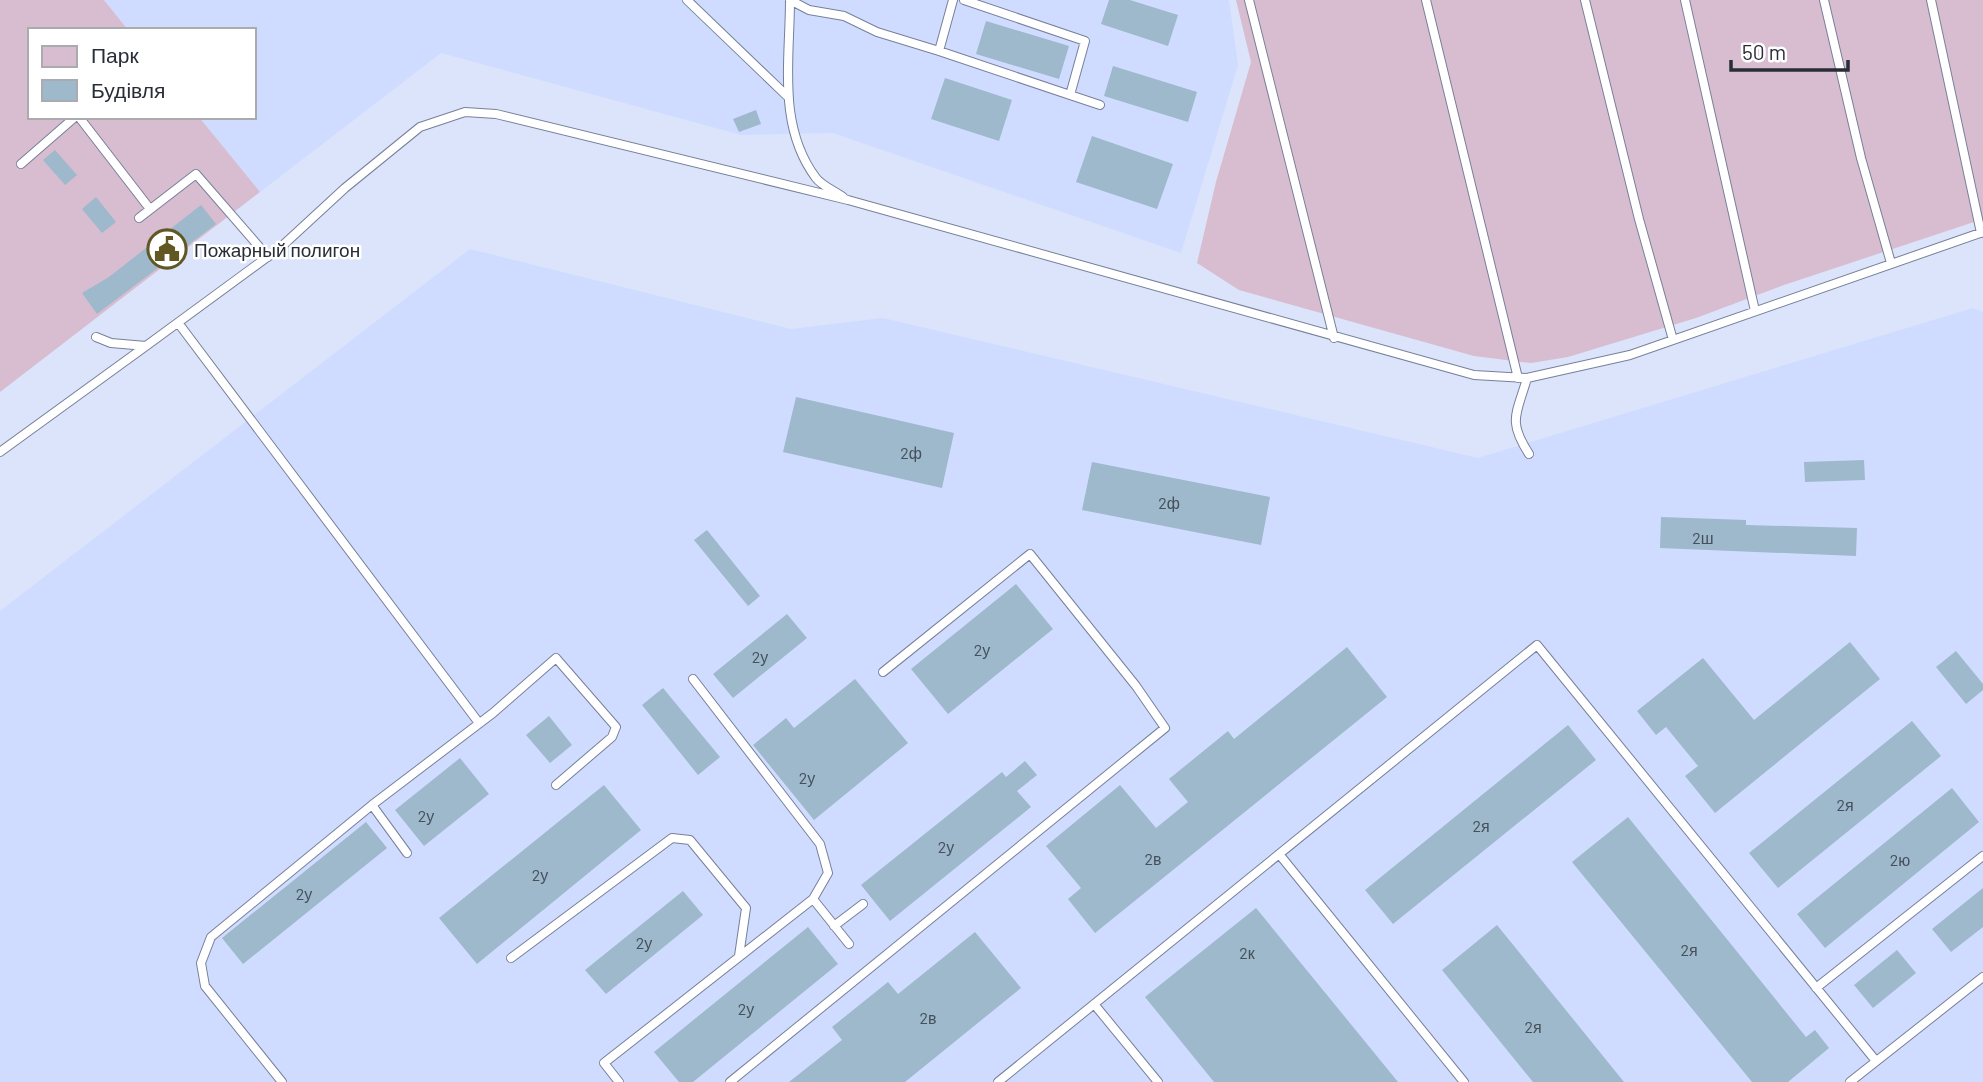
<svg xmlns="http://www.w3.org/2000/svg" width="1983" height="1082" font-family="Barlow,sans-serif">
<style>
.built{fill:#cfdcff}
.green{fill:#d8bcd0}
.building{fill:#9db9cb}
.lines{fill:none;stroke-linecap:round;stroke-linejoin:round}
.service-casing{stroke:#778099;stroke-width:10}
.service{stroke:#fff;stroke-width:8}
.labels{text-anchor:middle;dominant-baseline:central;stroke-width:5;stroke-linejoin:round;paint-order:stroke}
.number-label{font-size:16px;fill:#46505c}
.poi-label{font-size:19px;fill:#292d37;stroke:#fff;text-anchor:start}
</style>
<rect width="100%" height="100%" fill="#dbe4fa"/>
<path class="built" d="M104 0H1229L1238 65 1181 253 833 133 741 135 441 53 260 192 199 117H254V30H128Z
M470 249 791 329 883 318 1478 458 1973 308 1983 312V1082H0V611Z"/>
<path class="green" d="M0 0H104L128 30H30V117H199L260 192 0 392Z
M1236 0H1983V219L1781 286 1696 318 1568 357 1531 363 1474 356 1239 290 1197 263 1216 182 1251 62Z"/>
<path class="building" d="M1109 0H1130L1178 15 1168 46 1101 24Z
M986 21 1069 46 1059 79 976 54Z
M1113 66 1197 92 1188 122 1104 96Z
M945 78 1012 100 999 141 931 119Z
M756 110 761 124 739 132 733 119Z
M1092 136 1173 164 1157 209 1076 182Z
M55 150 77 175 65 185 43 160Z
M96 197 116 222 102 233 82 209Z
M201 205 216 224 97 314 82 293 109 277Z
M796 397 954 433 942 488 783 452Z
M1864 460 1865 480 1805 482 1804 462Z
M1092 462 1270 497 1261 545 1082 510Z
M1661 517 1746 520V525L1857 528 1856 556 1660 548Z
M707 530 760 596 748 606 694 540Z
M1016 584 1053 629 948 714 911 669Z
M787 614 807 638 733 698 713 674Z
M1850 642 1880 679 1715 813 1685 776 1698 766 1666 727 1656 735 1637 711 1703 658 1754 720Z
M1347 647 1387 697 1095 933 1068 899 1081 888 1046 846 1120 785 1156 828 1188 802 1169 779 1228 731 1234 739Z
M1956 651 1983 684V690L1966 704 1936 667Z
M855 679 908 743 814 820 753 745 786 718 794 728Z
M663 688 720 757 698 775 642 705Z
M549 716 572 745 550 763 526 735Z
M1912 721 1941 756 1778 888 1749 853Z
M1568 725 1596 760 1393 924 1365 890Z
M460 758 489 794 424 846 395 810Z
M1025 761 1037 775 1017 791 1031 807 890 921 861 885 1002 772 1006 777Z
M604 785 641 830 477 964 439 918Z
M1952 788 1979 822 1825 948 1797 914Z
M1628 817 1806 1037 1815 1030 1829 1048 1788 1082H1752L1572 862Z
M366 822 387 848 243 964 222 938Z
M1983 888V927L1951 952 1932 929Z
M683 891 703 915 606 994 585 970Z
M1256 908 1398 1082H1214L1145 997Z
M1497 925 1624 1082H1533L1442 970Z
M808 927 838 964 693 1082H679L654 1052Z
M975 932 1021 988 905 1082H789L842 1040 832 1027 888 982 898 994Z
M1897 950 1916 973 1873 1008 1854 985Z"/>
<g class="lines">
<g class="service-casing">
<path id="service" d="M687 0 787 96
M790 0C790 60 777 126 816 178 822 186 835 191 843 197
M790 0 809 10 844 16 877 32 939 51 953 0
M964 0 1085 41 1070 95 1100 105
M1249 0 1334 338
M1426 0 1518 378
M1585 0 1639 219 1673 340
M1685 0 1755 311
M1824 0 1861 158 1891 263
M1931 0 1981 233
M939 51 1070 95
M79 117 150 209
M21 164 75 117
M139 218 196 174 268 257
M179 324 479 723
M96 337 111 343 146 346 281 247 345 188 420 127 465 112 496 114 848 200 1474 375 1527 378 1630 355 1983 232
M1527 378C1517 414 1507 420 1529 454
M0 452 146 346
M372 805 407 853
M1279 854 1464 1082
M813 899 849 944
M834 926 863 904
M511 958 672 838 690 840 746 908 739 956
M1816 988 1983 856
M1094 1004 1158 1082
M282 1082 205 986 201 963 211 937 372 805 493 713 556 658 616 727 612 737 556 785
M619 1082 604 1063 813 899 828 873 820 844 693 679
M730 1082 1165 728 1136 686 1030 554 883 672
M998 1082 1537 645 1876 1061
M1850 1082 1983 977"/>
</g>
<use href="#service" class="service"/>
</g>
<defs>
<g id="civic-ring" transform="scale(2.0125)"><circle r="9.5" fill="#fff" stroke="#605723" stroke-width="1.5"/><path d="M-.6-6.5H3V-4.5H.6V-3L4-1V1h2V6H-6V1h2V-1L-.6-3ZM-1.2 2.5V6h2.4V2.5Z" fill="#605723"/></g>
</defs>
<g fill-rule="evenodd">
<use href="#civic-ring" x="167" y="249"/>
</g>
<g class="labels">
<g class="number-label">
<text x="911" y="452">2ф</text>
<text x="1169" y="502">2ф</text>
<text x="1703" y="537">2ш</text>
<text x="982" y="649">2у</text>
<text x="760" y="656">2у</text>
<text x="807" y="777">2у</text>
<text x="1845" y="804">2я</text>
<text x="426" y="815">2у</text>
<text x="1481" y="825">2я</text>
<text x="946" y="846">2у</text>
<text x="1153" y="858">2в</text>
<text x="1900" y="859">2ю</text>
<text x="540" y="874">2у</text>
<text x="304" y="893">2у</text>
<text x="644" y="942">2у</text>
<text x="1689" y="949">2я</text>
<text x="1247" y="952">2к</text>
<text x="746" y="1008">2у</text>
<text x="928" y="1017">2в</text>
<text x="1533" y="1026">2я</text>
</g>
<g class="poi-label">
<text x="194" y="249">Пожарный полигон</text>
</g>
</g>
<rect x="28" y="28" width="228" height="91" fill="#ffffff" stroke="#a9abaf" stroke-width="2"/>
<rect x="42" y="46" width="35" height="21" fill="#d8bcd0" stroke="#a9abaf" stroke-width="2"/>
<text x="91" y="63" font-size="21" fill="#292d37">Парк</text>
<rect x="42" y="80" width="35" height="21" fill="#9db9cb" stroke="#a9abaf" stroke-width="2"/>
<text x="91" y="98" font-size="21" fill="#292d37">Будівля</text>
<path d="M1731 60v10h117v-10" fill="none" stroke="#292d37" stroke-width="3.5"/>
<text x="1742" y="60" font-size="21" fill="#292d37" stroke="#ffffff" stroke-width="5" paint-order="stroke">50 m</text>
</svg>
